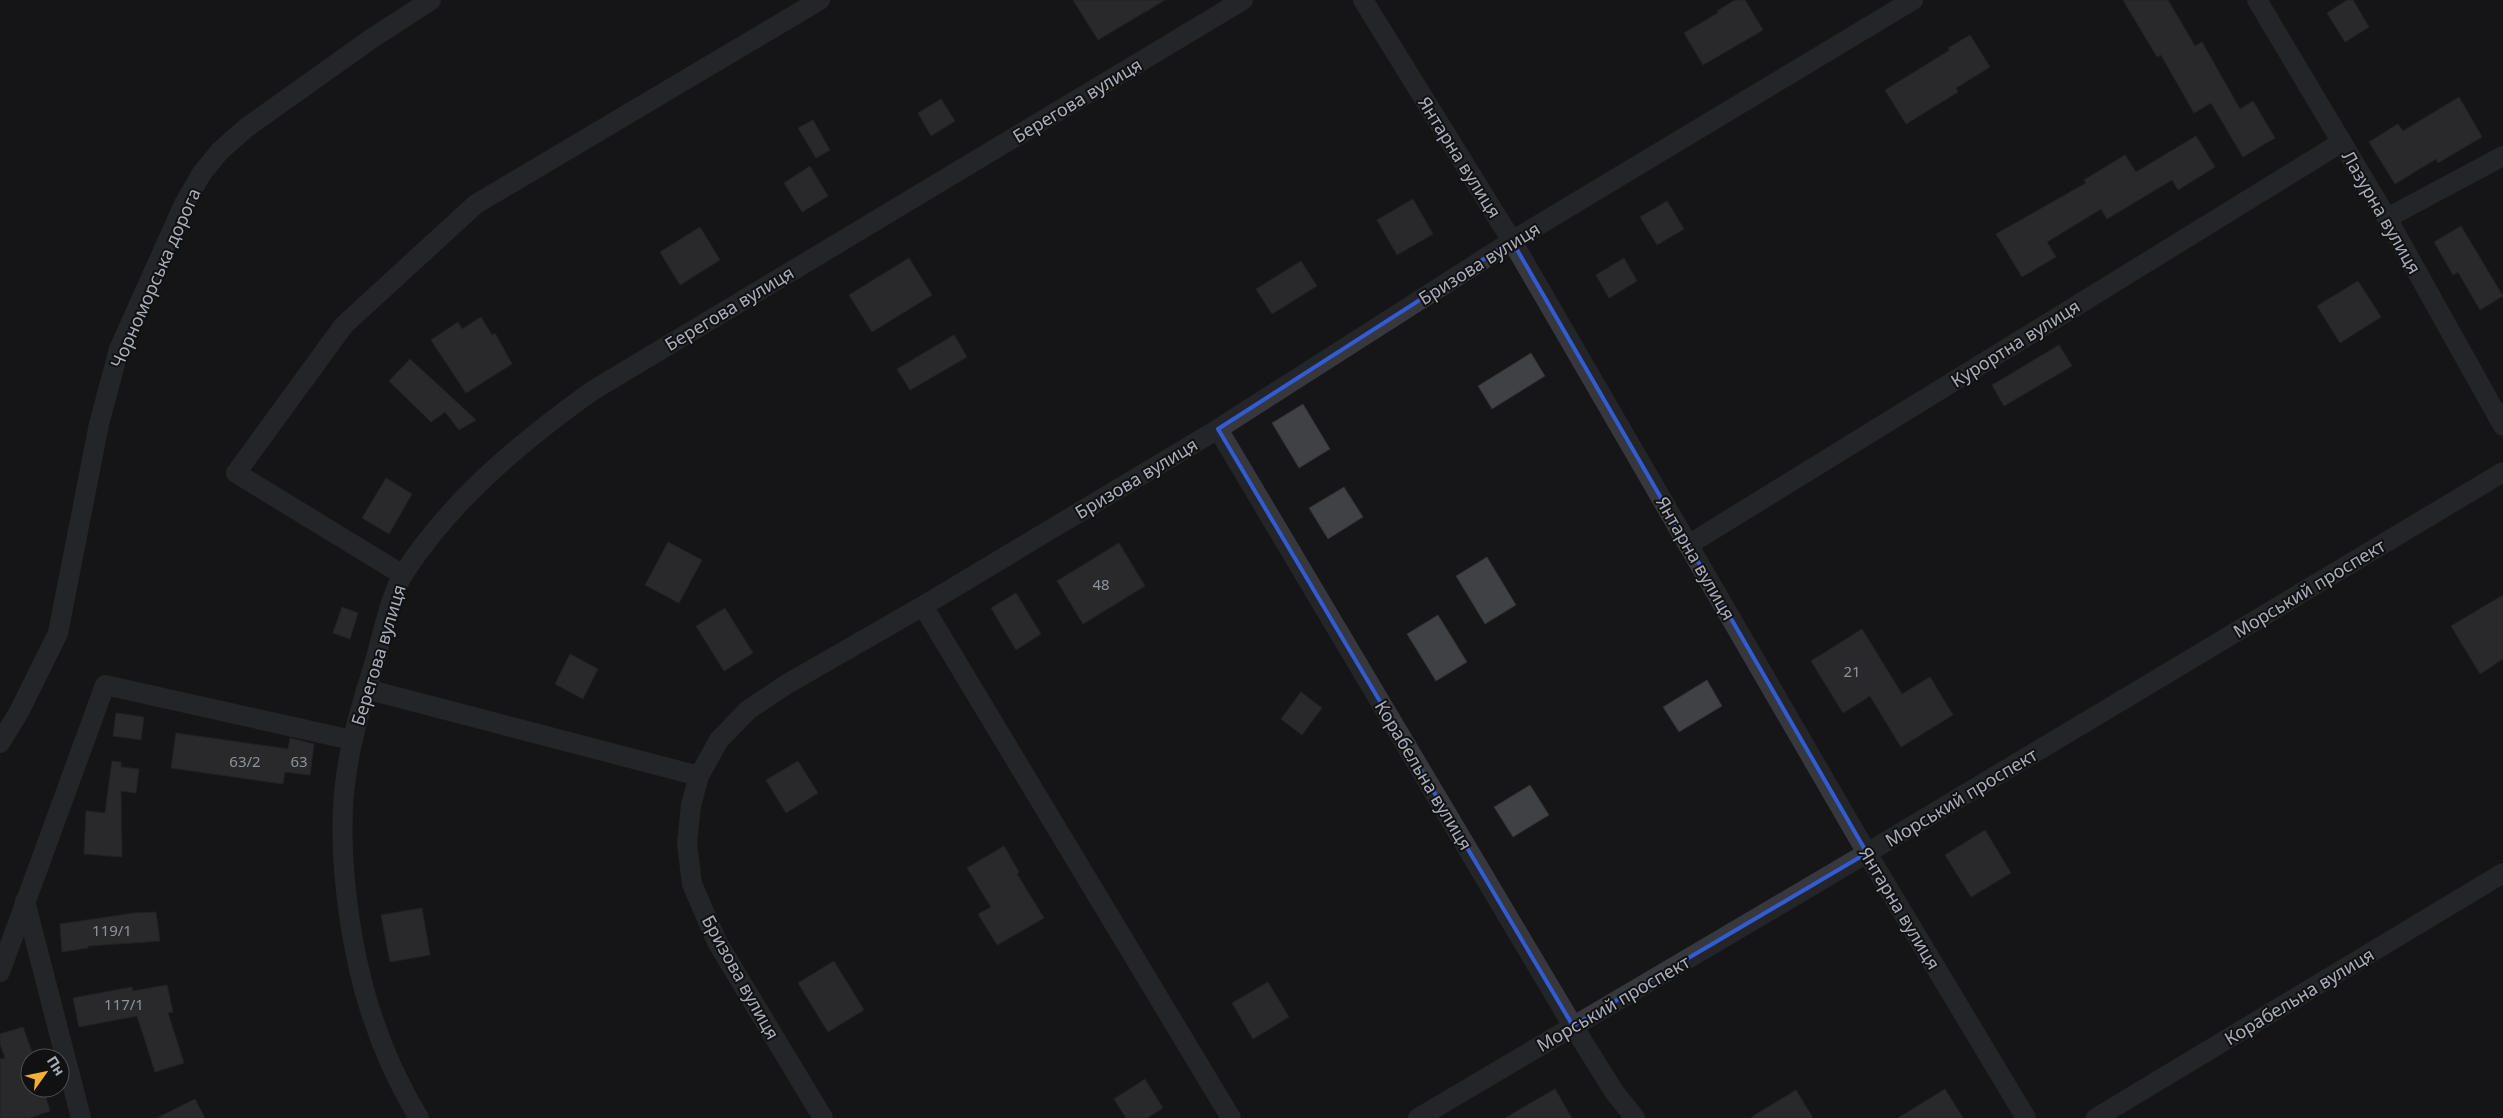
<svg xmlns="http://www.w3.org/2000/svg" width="2503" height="1118" font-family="'Noto Sans',sans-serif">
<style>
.building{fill:#404145;stroke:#303034}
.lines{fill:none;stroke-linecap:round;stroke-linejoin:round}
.street{stroke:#37383d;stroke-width:20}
.marked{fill:none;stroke:#325cd3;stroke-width:4;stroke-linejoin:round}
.labels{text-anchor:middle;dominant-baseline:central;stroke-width:4;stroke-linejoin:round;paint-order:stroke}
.number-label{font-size:15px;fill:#8e929b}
.street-label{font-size:18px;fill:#a8adb8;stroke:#111113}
</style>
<rect width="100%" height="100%" fill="#161618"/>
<path class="building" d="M1073 0H1165L1098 40Z
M1735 0H1745L1763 30 1703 65 1684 33 1718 13 1717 11Z
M2123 0H2168L2195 46 2202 42 2240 109 2253 101 2275 138 2243 157 2211 103 2194 113 2161 55 2157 57Z
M2347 0H2353L2369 27 2345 42 2327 13Z
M1970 35 1990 67 1956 88 1958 92 1906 124 1885 90 1950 50 1948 48Z
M2459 97 2482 137 2438 163 2436 159 2395 184 2369 142 2398 124 2403 131Z
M941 99 955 121 931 136 918 113Z
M813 120 830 150 816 158 798 128Z
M2196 136 2215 167 2178 190 2172 180 2107 219 2101 209 2047 242 2056 257 2022 277 1996 234 2086 183 2084 180 2125 155 2136 172Z
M810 166 828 196 802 212 784 183Z
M1413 199 1433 234 1397 255 1377 220Z
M1667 201 1684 229 1657 245 1640 217Z
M2461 226 2503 296 2480 310 2458 272 2453 275 2434 242Z
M700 227 720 260 680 285 660 252Z
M909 258 932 295 872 332 849 295Z
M1624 258 1637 281 1609 298 1596 275Z
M1301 261 1317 286 1272 314 1256 289Z
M2358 281 2381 317 2340 343 2317 306Z
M481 317 492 335 495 333 512 364 466 393 431 340 458 322 462 329Z
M954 335 967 357 910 390 897 369Z
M2059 345 2072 366 2004 406 1992 385Z
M1531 353 1545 376 1492 409 1478 386Z
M410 359 447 393 476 420 459 430 445 412 431 422 389 381Z
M1303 404 1330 449 1299 468 1272 423Z
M386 478 412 494 389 534 362 518Z
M1344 487 1363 517 1328 539 1309 508Z
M668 542 702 560 679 603 645 585Z
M1119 543 1145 586 1083 624 1057 581Z
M1487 557 1516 605 1485 624 1456 576Z
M1016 593 1041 634 1016 650 991 608Z
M2503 595V659L2480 674 2451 626Z
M342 607 358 613 350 639 333 633Z
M725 608 753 653 724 671 696 626Z
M1438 615 1467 662 1436 681 1407 634Z
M1862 629 1902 694 1930 677 1953 715 1901 747 1870 696 1843 713 1811 661Z
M570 654 598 669 583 699 555 684Z
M1707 680 1722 706 1679 732 1663 707Z
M1301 692 1322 708 1302 735 1281 719Z
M116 713 144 717 141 740 113 736Z
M176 733 288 749 290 738 314 744 310 775 285 772 283 784 171 768Z
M112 761 121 762V767L139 769 136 793 121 791 122 857 84 854 86 811 105 813Z
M798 761 818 793 786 813 766 780Z
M1530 785 1549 815 1513 837 1494 807Z
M1985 830 2011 873 1971 897 1945 855Z
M1004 846 1019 872 1017 874 1044 918 997 945 978 914 991 907 967 868Z
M422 908 430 955 390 962 381 915Z
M156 912 160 941 88 946V948L62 952 60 924 134 913Z
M834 961 864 1010 828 1032 798 983Z
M1268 982 1289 1017 1253 1039 1232 1003Z
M167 985 173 1012 168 1013 184 1063 155 1072 137 1016 79 1027 73 998 132 987 133 991Z
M23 1027 34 1058H30V1088H43L50 1111 30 1118H0V1059L5 1058 0 1044V1034Z
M1145 1079 1163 1108 1147 1118H1126L1114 1099Z
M1555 1089 1572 1118H1505Z
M1945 1089 1963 1118H1898Z
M1796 1090 1813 1118H1750Z
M195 1099 205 1118H157Z"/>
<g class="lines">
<path class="street" d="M1363 0 1512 241 1867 853 2026 1118
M2257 0 2387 218 2503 426
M2387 218 2503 156
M1218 429 1573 1026 1615 1093 1635 1118
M1688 545 2342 142
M403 575 236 473 344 325 476 204 820 0
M923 606 1231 1118
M366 689 699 776
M0 743 19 712 58 633 99 424 119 349 184 204 202 173 220 151 246 128 371 39 431 0
M25 901 81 1118
M0 972 105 685 352 740
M419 1118C372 1041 351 958 344 869 342 838 341 807 346 777 351 738 363 701 374 664 382 638 390 595 404 573 452 499 521 442 592 391L1243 0
M823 1118 717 942 692 884 687 843 691 805 699 776 719 740 748 710 787 684 923 606 1218 429 1512 241 1913 0
M1418 1118 1867 853 2503 472
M2096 1118 2503 873"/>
</g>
<path d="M0 0H2503V1118H0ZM1512 241 1867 853 1573 1026 1218 429Z" fill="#161618" fill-opacity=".55" fill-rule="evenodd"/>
<path class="marked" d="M1512 241 1867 853 1573 1026 1218 429Z"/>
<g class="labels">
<g class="number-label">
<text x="1101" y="584">48</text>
<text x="1852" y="671">21</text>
<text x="245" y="761">63/2</text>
<text x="299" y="761">63</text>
<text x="112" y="930">119/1</text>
<text x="124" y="1004">117/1</text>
</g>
<g class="street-label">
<text transform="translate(1077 100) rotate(-31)">Берегова вулиця</text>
<text transform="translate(1460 157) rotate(58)">Янтарна вулиця</text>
<text transform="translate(2382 212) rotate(60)">Лазурна вулиця</text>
<text transform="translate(1479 263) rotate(-32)">Бризова вулиця</text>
<text transform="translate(155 278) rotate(-66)">Чорноморська дорога</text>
<text transform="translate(729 308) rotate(-31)">Берегова вулиця</text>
<text transform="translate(2015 343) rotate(-32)">Курортна вулиця</text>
<text transform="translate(1136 478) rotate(-31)">Бризова вулиця</text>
<text transform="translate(1696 558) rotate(60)">Янтарна вулиця</text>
<text transform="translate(2309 588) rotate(-31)">Морський проспект</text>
<text transform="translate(378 655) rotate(-73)">Берегова вулиця</text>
<text transform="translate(1424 775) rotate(59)">Корабельна вулиця</text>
<text transform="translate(1961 797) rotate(-31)">Морський проспект</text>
<text transform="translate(1900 908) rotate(59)">Янтарна вулиця</text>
<text transform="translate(741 977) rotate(61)">Бризова вулиця</text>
<text transform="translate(2299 996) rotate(-31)">Корабельна вулиця</text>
<text transform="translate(1613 1003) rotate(-30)">Морський проспект</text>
</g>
</g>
<g transform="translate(45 1073) rotate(57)"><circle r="24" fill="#111113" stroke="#4d4f55"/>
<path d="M0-4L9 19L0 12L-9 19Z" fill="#f2b134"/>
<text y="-8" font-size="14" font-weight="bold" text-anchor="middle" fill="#a8adb8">Пн</text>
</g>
</svg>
